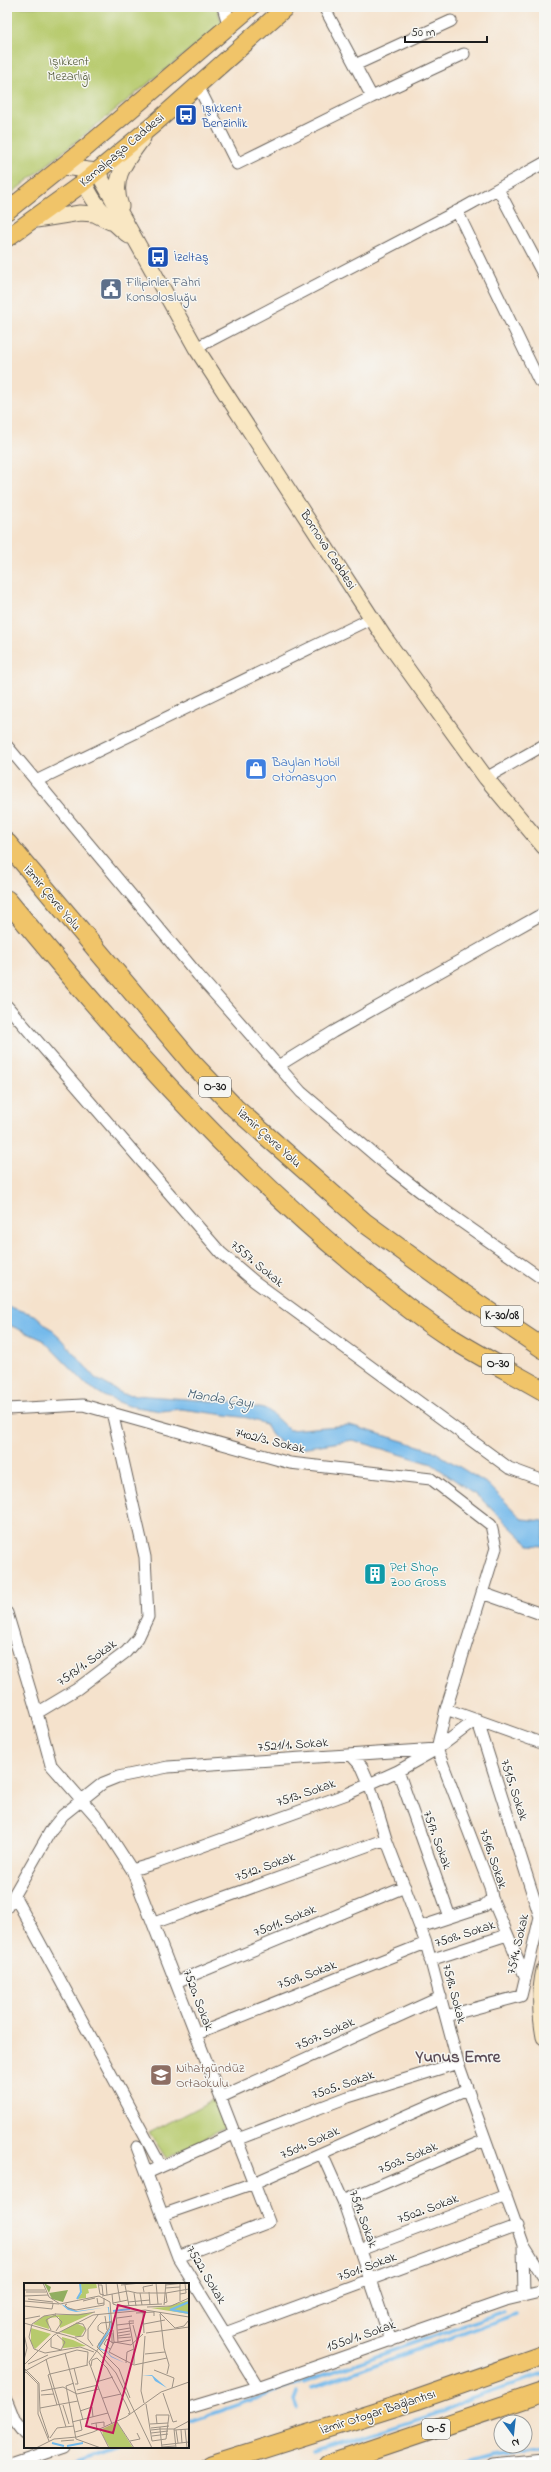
<svg xmlns="http://www.w3.org/2000/svg" width="551" height="2472" font-family="'Indie Flower',sans-serif">
<style>
.green{fill:#b7ca6d;stroke:#6a7344}
.water{fill:#74baeb;stroke:#486b84}
.lines{fill:none;stroke-linecap:round;stroke-linejoin:round}
.stream{stroke:#74baeb;stroke-width:3.5}
.minor-casing{stroke:#68615a;stroke-width:13}
.tertiary-casing{stroke:#68615a;stroke-width:15}
.secondary-casing{stroke:#68615a;stroke-width:17}
.primary-casing{stroke:#68615a;stroke-width:19}
.motorway-casing{stroke:#68615a;stroke-width:21}
.minor{stroke:#fff;stroke-width:11}
.tertiary{stroke:#fff;stroke-width:13}
.secondary{stroke:#f9e7c3;stroke-width:15}
.primary{stroke:#f0c469;stroke-width:17}
.motorway{stroke:#f0c469;stroke-width:19}
.labels{text-anchor:middle;dominant-baseline:central;stroke-width:3;stroke-linejoin:round;paint-order:stroke}
.shield{fill:#f6f6f2;stroke:#5d5d5c;stroke-width:1}
.shield-label{font-size:12px;font-weight:bold;fill:#1c1c1c}
.park-label{font-size:13px;fill:#525938;stroke:#f6f6f2}
.transit-label{font-size:13px;fill:#164399;stroke:#f6f6f2;text-anchor:start}
.street-label{font-size:13px;fill:#1c1c1c;stroke:#f6f6f2}
.service-label{font-size:13px;fill:#4e5e75;stroke:#f6f6f2;text-anchor:start}
.shop-label{font-size:13px;fill:#366cbe;stroke:#f6f6f2;text-anchor:start}
.culture-label{font-size:13px;fill:#0d838f;stroke:#f6f6f2;text-anchor:start}
.education-label{font-size:13px;fill:#785e54;stroke:#f6f6f2;text-anchor:start}
.water-label{font-size:14px;font-style:italic;fill:#3f5b6f;stroke:#f6f6f2}
.district-label{font-size:17px;font-weight:bold;fill:#5d4e58;stroke:#f6f6f2}
.inset-river{fill:none;stroke:#74baeb;stroke-width:2}
.inset-road{fill:none;stroke:#9e9386;stroke-width:1}
.view{fill:#c2185b;fill-opacity:0.15;stroke:#c2185b;stroke-width:2}
.inset-edge{fill:none;stroke:#1c1c1c;stroke-width:2}
</style>
<rect width="100%" height="100%" fill="#f6f6f2"/>
<filter id="ink" filterUnits="userSpaceOnUse"><feTurbulence type="fractalNoise" baseFrequency=".025" numOctaves="2"/><feDisplacementMap in="SourceGraphic" scale="8" xChannelSelector="R" yChannelSelector="G"/><feConvolveMatrix kernelMatrix="1 2 1 2 8 2 1 2 1" color-interpolation-filters="sRGB"/></filter>
<filter id="wash" filterUnits="userSpaceOnUse"><feTurbulence type="fractalNoise" baseFrequency=".012" numOctaves="4" result="noise"/><feDisplacementMap in="SourceGraphic" scale="16" xChannelSelector="R" yChannelSelector="G"/><feGaussianBlur stdDeviation="0.9" result="paint"/><feColorMatrix in="noise" values="0 0 0 0 0 0 0 0 0 0 0 0 0 0 0 0 0 1.4 0 .05"/><feComposite in="paint" operator="in"/></filter>
<g filter="url(#wash)">
<rect width="100%" height="100%" fill="#f5e2cc"/>
<path class="green" d="M7 7H217L222 24 7 197Z
M214 2099 225 2127 166 2159 149 2133Z"/>
<path class="water" d="M7 1306 35 1315 61 1338 95 1378 123 1394 237 1403 268 1410 289 1430 350 1425 432 1450 489 1485 522 1519 544 1521V1546L529 1545 480 1498 432 1464 353 1440 294 1449 284 1446 272 1435 265 1424 248 1418 181 1409 161 1411 129 1406 106 1397 87 1385 43 1340 7 1324Z"/>
<g class="lines">
<path class="stream" d="M304 2382 504 2311
M313 2387 516 2314
M297 2408 294 2400 297 2392
M188 2422 300 2383
M311 2453 445 2411 470 2398 544 2374
M66 2465 117 2447
M465 2465 495 2457 544 2449"/>
</g>
</g>
<g filter="url(#ink)">
<g class="lines">
<g class="minor-casing">
<path id="minor" d="M324 7 372 97 464 54
M355 65 451 21
M198 86 237 164 372 97
M498 189 544 276
M457 211 539 381 544 378
M196 348 465 207 544 163
M7 746 198 975 301 1092 390 1168 440 1207 544 1280
M486 778 544 745
M36 781 372 618
M7 1006 221 1253 254 1281 509 1468 544 1481
M278 1066 333 1032 544 913
M7 1409 83 1405 290 1463 431 1479 491 1525 496 1548 446 1709 437 1749 168 1767 118 1777 103 1783 63 1815 51 1830 7 1907
M112 1412 145 1557 148 1617 138 1638 126 1652 77 1689 37 1713 51 1765 101 1822 132 1870 269 2222 178 2257
M482 1593 544 1615
M7 1613 37 1713
M446 1709 544 1744
M437 1749 490 1887 492 1898 525 1976
M351 1755 362 1767 369 1783 386 1839 426 1943 458 2063 523 2244 544 2278
M398 1771 450 1917
M132 1870 156 1863 347 1794 398 1771 437 1749 477 1719 539 1914
M14 1895 161 2166
M154 1923 386 1839
M420 1927 484 1906 492 1898
M430 1960 507 1935
M176 1982 405 1887
M446 2016 521 1996 544 1900
M197 2034 426 1943
M221 2097 441 1997
M238 2139 348 2097 458 2063
M137 2147 178 2257 258 2387
M322 2154 343 2201 391 2341
M147 2173 236 2133
M343 2201 485 2140
M162 2215 254 2183 467 2089
M523 2244 524 2296
M360 2250 506 2195
M225 2333 518 2225
M7 2401 15 2421 25 2434
M188 2408 258 2387 506 2300 544 2291
M11 2465 64 2447"/>
</g>
<g class="tertiary-casing">
<path id="tertiary" d="M224 7 230 27
M492 2465 544 2460"/>
</g>
<g class="secondary-casing">
<path id="secondary" d="M63 167 97 171 196 348 384 637 486 778 544 847
M84 172C83 195 111 222 129 236
M121 206C110 178 127 160 143 138
M30 221 80 213 94 214 110 222
M544 1970C539 1992 540 2015 544 2037"/>
</g>
<g class="primary-casing">
<path id="primary" d="M7 211 88 146 251 7
M7 238 83 183 153 125 286 7"/>
</g>
<g class="motorway-casing">
<path id="motorway" d="M7 843 193 1064 235 1108 365 1223 461 1293 544 1349
M7 900C113 1029 223 1155 352 1262 384 1288 416 1316 451 1338 481 1357 513 1373 544 1391
M211 2465 416 2400 544 2355
M328 2465 544 2392"/>
</g>
<use href="#minor" class="minor"/>
<use href="#tertiary" class="tertiary"/>
<use href="#secondary" class="secondary"/>
<use href="#primary" class="primary"/>
<use href="#motorway" class="motorway"/>
</g>
</g>
<defs>
<g id="bus-square" transform="scale(1.15)"><rect x="-9" y="-9" width="18" height="18" rx="4" fill="#1a4fb4" stroke="#f6f6f2"/><path d="M-5-6H5V4H4V6H2V4H-2V6H-4V4H-5ZM-3.5-4V0h7V-4ZM-3.5 1.2v1.5H-2V1.2ZM2 1.2v1.5H3.5V1.2Z" fill="#fff"/></g>
<g id="civic-square" transform="scale(1.15)"><rect x="-9" y="-9" width="18" height="18" rx="4" fill="#5c6f8a" stroke="#f6f6f2"/><path d="M-.6-6.5H3V-4.5H.6V-3L4-1V1h2V6H-6V1h2V-1L-.6-3ZM-1.2 2.5V6h2.4V2.5Z" fill="#fff"/></g>
<g id="shop-square" transform="scale(1.15)"><rect x="-9" y="-9" width="18" height="18" rx="4" fill="#3f7fe0" stroke="#f6f6f2"/><path d="M-5-2.5h2.3a2.7 3.5 0 0 1 5.4 0H5L5.5 6h-11ZM-1.5-2.5h3a1.5 2.3 0 0 0-3 0Z" fill="#fff"/></g>
<g id="building-square" transform="scale(1.15)"><rect x="-9" y="-9" width="18" height="18" rx="4" fill="#0f9aa8" stroke="#f6f6f2"/><path d="M-4-6H4V6H1V3H-1V6H-4ZM-2.5-4.3h1.7v1.8h-1.7ZM.8-4.3h1.7v1.8H.8ZM-2.5-1h1.7V.8h-1.7ZM.8-1h1.7V.8H.8Z" fill="#fff"/></g>
<g id="school-square" transform="scale(1.15)"><rect x="-9" y="-9" width="18" height="18" rx="4" fill="#8d6e63" stroke="#f6f6f2"/><path d="M0-5L7-2L0 1L-7-2ZM-4 1L0 2.5L4 1V4Q0 6-4 4Z" fill="#fff"/></g>
</defs>
<g fill-rule="evenodd">
<use href="#bus-square" x="186" y="115"/>
<use href="#bus-square" x="158" y="257"/>
<use href="#civic-square" x="111" y="289"/>
<use href="#shop-square" x="256" y="769"/>
<use href="#building-square" x="375" y="1574"/>
<use href="#school-square" x="161" y="2075"/>
</g>
<g class="labels">
<g class="shield">
<rect x="199" y="1077" width="32" height="20" rx="3"/>
<rect x="481" y="1306" width="42" height="20" rx="3"/>
<rect x="482" y="1354" width="32" height="20" rx="3"/>
<rect x="422" y="2419" width="28" height="20" rx="3"/>
</g>
<g class="shield-label">
<text x="215" y="1087">O-30</text>
<text x="502" y="1316">K-30/08</text>
<text x="498" y="1364">O-30</text>
<text x="436" y="2429">O-5</text>
</g>
<g class="park-label">
<text x="69" y="61">Işıkkent<tspan x="69" dy="15">Mezarlığı</tspan></text>
</g>
<g class="transit-label">
<text x="202" y="108">Işıkkent<tspan x="202" dy="15">Benzinlik</tspan></text>
<text x="174" y="257">İzeltaş</text>
</g>
<g class="street-label">
<text transform="translate(122 150) rotate(-40)">Kemalpaşa Caddesi</text>
<text transform="translate(328 550) rotate(57)">Bornova Caddesi</text>
<text transform="translate(52 898) rotate(50)">İzmir Çevre Yolu</text>
<text transform="translate(269 1138) rotate(42)">İzmir Çevre Yolu</text>
<text transform="translate(257 1264) rotate(40)">7557. Sokak</text>
<text transform="translate(270 1441) rotate(14)">7402/3. Sokak</text>
<text transform="translate(87 1663) rotate(-36)">7513/1. Sokak</text>
<text transform="translate(293 1745) rotate(-4)">7521/1. Sokak</text>
<text transform="translate(514 1790) rotate(72)">7515. Sokak</text>
<text transform="translate(306 1793) rotate(-19)">7513. Sokak</text>
<text transform="translate(437 1840) rotate(70)">7517. Sokak</text>
<text transform="translate(493 1859) rotate(71)">7516. Sokak</text>
<text transform="translate(265 1867) rotate(-20)">7512. Sokak</text>
<text transform="translate(285 1921) rotate(-22)">75011. Sokak</text>
<text transform="translate(465 1934) rotate(-18)">7508. Sokak</text>
<text transform="translate(518 1944) rotate(-77)">7514. Sokak</text>
<text transform="translate(307 1975) rotate(-20)">7509. Sokak</text>
<text transform="translate(454 1994) rotate(75)">7518. Sokak</text>
<text transform="translate(198 2000) rotate(69)">7520. Sokak</text>
<text transform="translate(325 2034) rotate(-24)">7507. Sokak</text>
<text transform="translate(343 2085) rotate(-19)">7505. Sokak</text>
<text transform="translate(310 2143) rotate(-24)">7504. Sokak</text>
<text transform="translate(408 2158) rotate(-23)">7503. Sokak</text>
<text transform="translate(428 2209) rotate(-20)">7502. Sokak</text>
<text transform="translate(363 2219) rotate(70)">7519. Sokak</text>
<text transform="translate(367 2267) rotate(-20)">7501. Sokak</text>
<text transform="translate(206 2275) rotate(59)">7522. Sokak</text>
<text transform="translate(361 2336) rotate(-19)">1550/1. Sokak</text>
<text transform="translate(378 2412) rotate(-18)">İzmir Otogar Bağlantısı</text>
</g>
<g class="service-label">
<text x="126" y="282">Filipinler Fahri<tspan x="126" dy="15">Konsolosluğu</tspan></text>
</g>
<g class="shop-label">
<text x="272" y="762">Baylan Mobil<tspan x="272" dy="15">Otomasyon</tspan></text>
</g>
<g class="culture-label">
<text x="390" y="1567">Pet Shop<tspan x="390" dy="15">Zoo Gross</tspan></text>
</g>
<g class="education-label">
<text x="176" y="2068">Nihatgündüz<tspan x="176" dy="15">Ortaokulu</tspan></text>
</g>
<g class="water-label">
<text transform="translate(220 1399) rotate(9)">Manda Çayı</text>
</g>
<g class="district-label">
<text x="458" y="2057">Yunus Emre</text>
</g>
</g>
<g transform="translate(24 2283)">
<rect width="165" height="165" fill="#f5e2cc"/>
<path d="M72 0 73 5 64 6 65 10 62 11V15L53 16 58 10 57 1ZM165 17V31L127 25 142 24ZM69 30 36 45 35 34 24 35 25 46 9 41 20 33ZM52 40 62 45 56 54 36 49ZM7 45 27 51 11 66 7 60ZM38 54 49 57 62 63 39 65ZM93 139 109 165H86L79 153 78 146Z" fill="#b7ca6d"/>
<path d="M20 0 27 4 25 10 44 7 39 19 28 16Z" fill="#91ae60"/>
<path d="M37 21 53 28 85 24V25L87 45 76 65 83 68 87 73 101 80 118 93 128 92 143 105 131 98 128 93H118L101 80 87 74 83 69 75 66 74 61 86 45 84 24 52 29 44 27Z" fill="#74baeb"/>
<path class="inset-river" d="M53 16 57 9 56 0M146 27 165 19M148 27 165 30M89 28 106 26M28 160 40 163M43 163 59 160"/>
<path class="inset-road" d="M19 0 25 14 36 21M74 0 76 11 80 12M82 0 83 12M93 0 96 18M132 0 134 21M156 1V18M74 2H78L79 12M97 2 117 0M101 2 105 23M141 2 161 0M141 5 156 4M0 7H21M2 9H22M120 9 119 4 129 2M125 9 126 22M110 10 112 23M116 10 118 22M88 11 89 21 95 23 138 21M156 11 162 10 161 0M0 13 24 12M78 13 104 8 113 10H142L165 6M73 15 74 21 80 20M4 16 29 19M0 18 35 21M59 18 71 15M104 19 126 17M89 20 104 17M140 20 143 19 142 10M36 21 75 13 86 19 88 46 65 79 88 141M43 21 41 22 44 25 52 27 80 22V15M140 22 142 0M0 23 28 26 29 21M123 24 147 23 165 15M135 29 151 45 160 43 165 37M112 30 130 29V33M119 30 120 50M31 31 54 32 71 29M32 31 20 33 8 41 5 54 10 66 21 70 56 64 70 69M92 31 94 59M136 31 140 65 145 82 143 91M81 33 83 47M93 35 108 33M0 36 16 33M86 38 85 45 73 64 95 86 106 115M0 40 51 55 74 69 92 90 128 165M120 41 141 37M93 42 110 40M109 42 113 57M27 47 22 37 31 32 38 39 32 48M89 47 90 59M94 47 106 45M88 50V60L107 57M94 50 106 48M122 50 165 44M0 51 3 65 0 77M80 51 74 47V43L77 40 87 39M119 51 107 62 90 59 85 69 110 82 143 75M94 53 106 51M51 54 59 53 62 47 59 41 52 40M27 55V64L37 67 41 59 33 52M94 55 107 54M69 63 64 56V46L74 32M86 66 80 61 83 56 89 60M110 66V81M41 70 59 137M121 71 141 69M22 76 26 91 64 82M102 80 103 69 110 66 105 38H110M4 81 24 72M0 82 30 52 69 32 121 27 165 34M67 83 68 77 73 75 83 85 102 121 106 130 104 131M0 85 15 100 16 128 25 155M50 85 54 101H51M0 87 1 88 25 75 53 67 64 69 63 82M130 87 150 95 148 105M0 90 2 89 14 101V131L25 158M72 99 89 94M50 100 42 103 52 156M53 107 74 102M17 108 39 104 53 111 75 106M139 110 149 139 153 138M17 112 30 111M79 115 97 111M120 120 117 108 121 53M122 121 128 158 142 156 145 132H132L133 141M33 122 24 92 26 91 42 144M39 122 45 141M16 125 54 118M56 128 68 124 69 134M48 139 84 130M93 139 110 165M72 140 80 139V143M67 141 72 140 73 147M126 141 144 140M136 144V146H150L165 138M127 145 145 143M150 146 152 165M161 146 163 165M76 147 85 165M127 147 136 146 138 165M150 147 165 146M152 147 154 160M157 147 158 160M51 149 58 147 56 137M127 150 144 148M128 153 144 151M26 155 33 145 50 143M52 156 77 165M37 158 50 157M106 158 116 156 113 150M138 162 165 159M138 164 151 163M12 165 30 156 53 154 69 149 102 134 137 109 165 99"/>
<path class="view" d="M94 22 121 29 89 150 62 143Z"/>
<rect width="165" height="165" class="inset-edge"/>
</g>
<rect width="551" height="2472" fill="none" stroke="#f6f6f2" stroke-width="24"/>
<g transform="translate(513 2434) rotate(165)"><circle r="19" fill="#f6f6f2" stroke="#9f9f9c"/>
<path d="M0-3L7 15L0 10L-7 15Z" fill="#1f6fb2"/>
<text y="-6" font-size="11" font-weight="bold" text-anchor="middle" fill="#1c1c1c">N</text>
</g>
<path d="M405 36v6h82v-6" fill="none" stroke="#1c1c1c" stroke-width="2"/>
<text x="411" y="36" font-size="12" fill="#1c1c1c" stroke="#f6f6f2" stroke-width="3" paint-order="stroke">50 m</text>
</svg>
